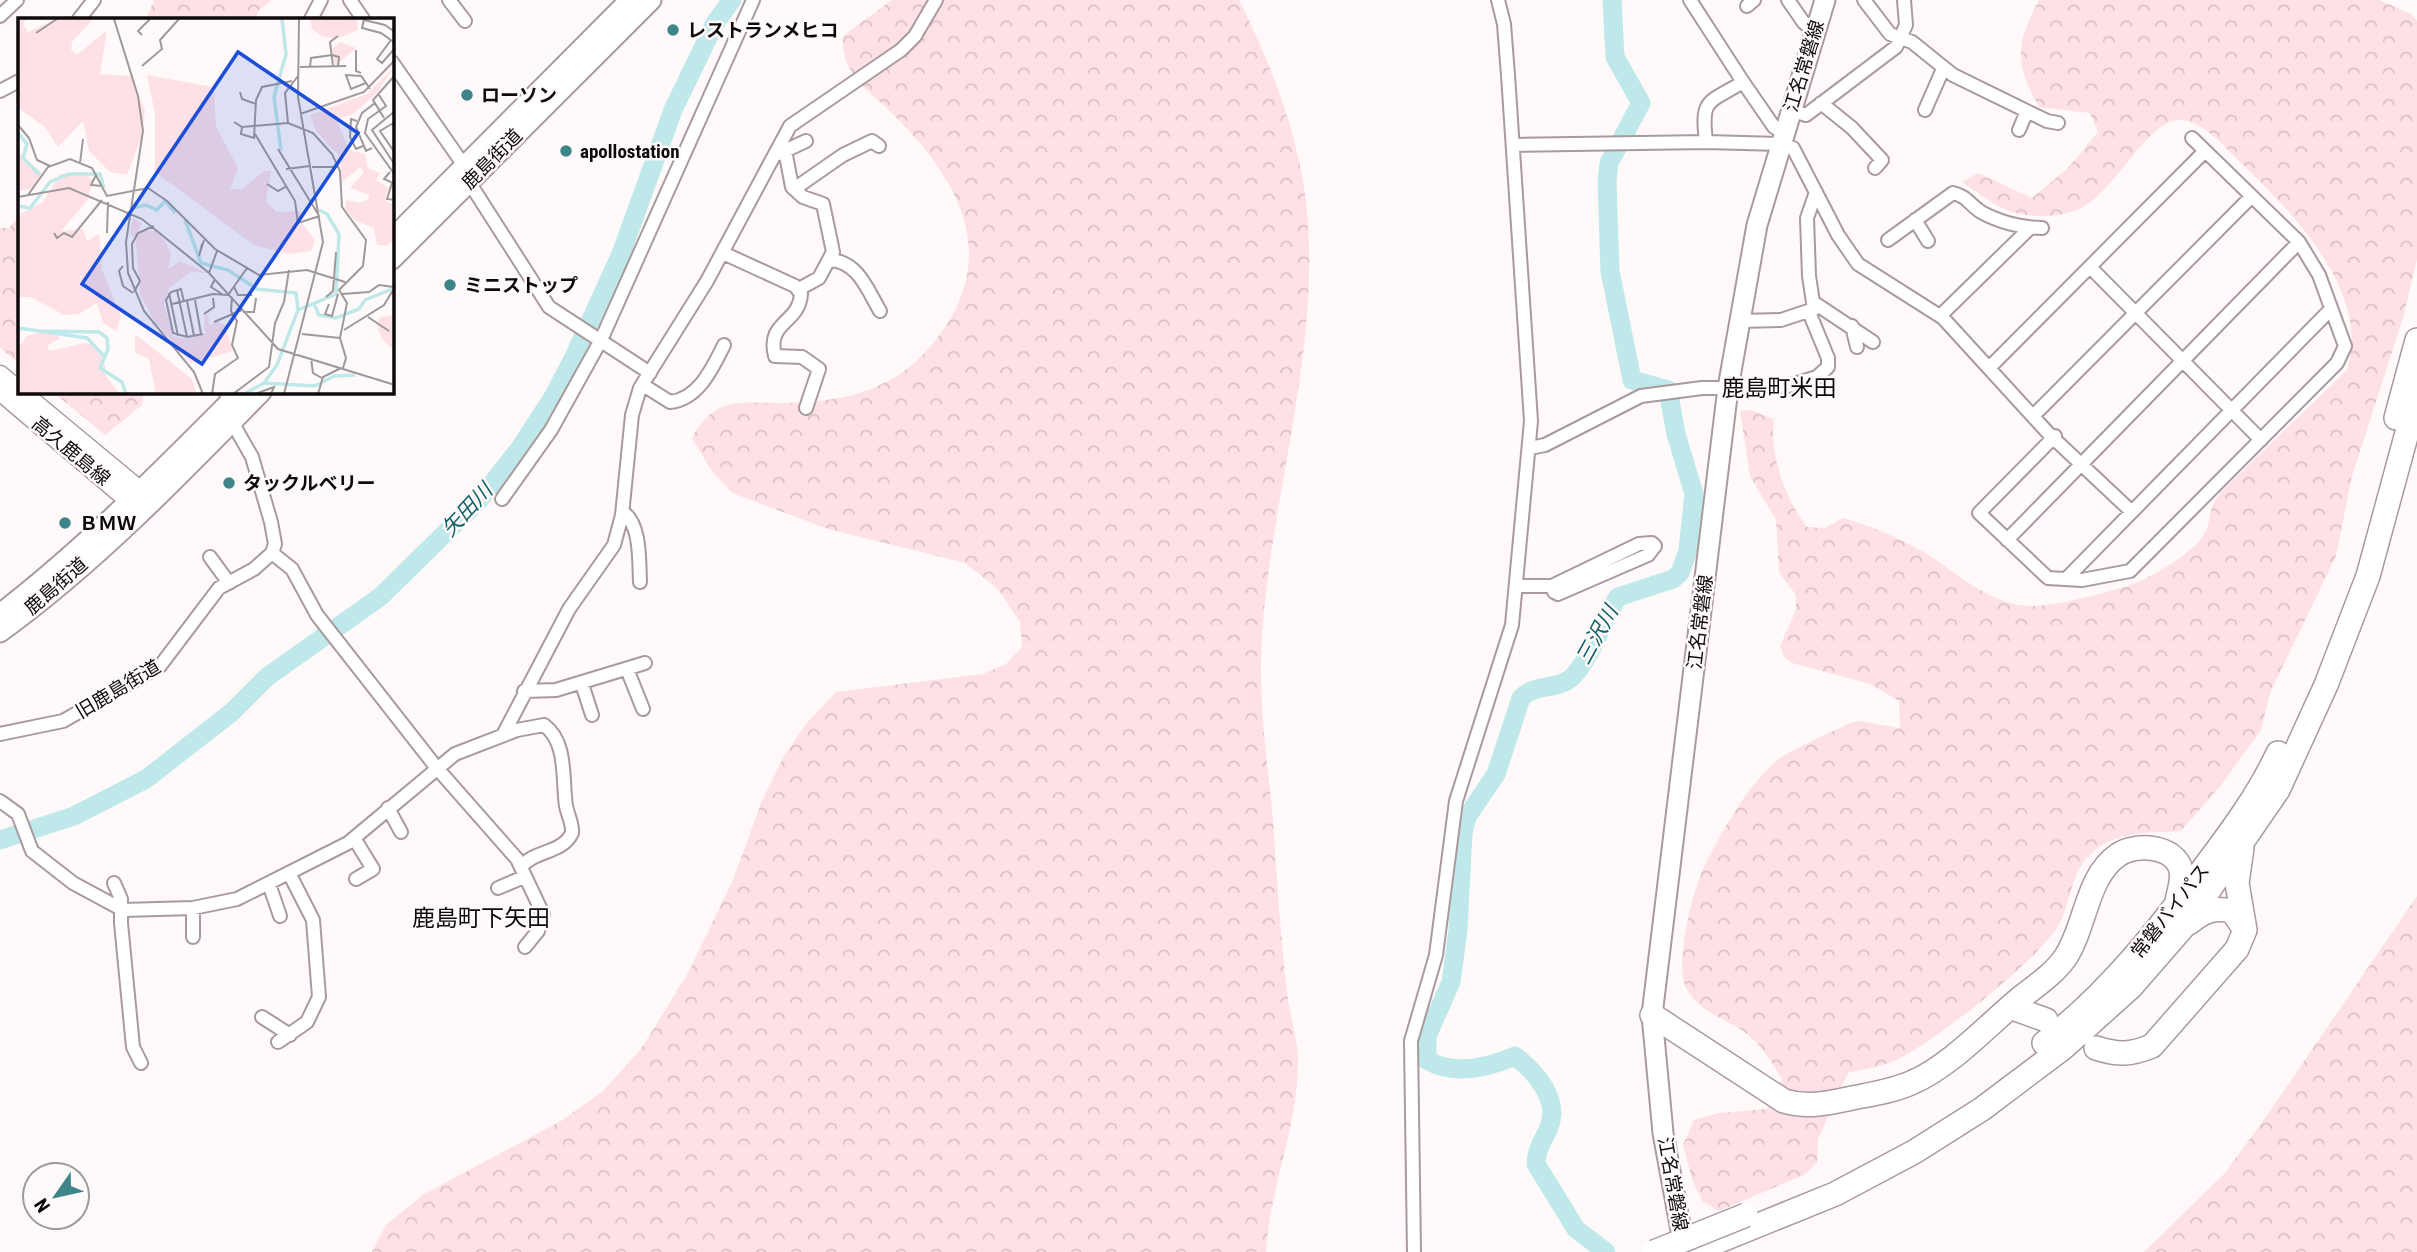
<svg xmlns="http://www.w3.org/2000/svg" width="2417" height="1252" font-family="'Roboto Condensed','Noto Sans JP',sans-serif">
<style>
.forest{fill:url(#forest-crowns)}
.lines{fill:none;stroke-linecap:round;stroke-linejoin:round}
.river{stroke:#bee8e9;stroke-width:19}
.street-casing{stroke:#a99a9d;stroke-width:16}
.secondary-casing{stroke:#a99a9d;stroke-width:21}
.primary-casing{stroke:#a99a9d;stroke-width:23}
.highway-casing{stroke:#a99a9d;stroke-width:26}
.street{stroke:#fff;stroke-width:12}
.secondary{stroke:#fff;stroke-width:18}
.primary{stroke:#fff;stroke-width:19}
.highway{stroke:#fff;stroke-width:23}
.highway-bridge-casing{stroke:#a99a9d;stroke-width:26;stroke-linecap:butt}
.highway-bridge{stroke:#fff;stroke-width:23}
.poi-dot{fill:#3d8588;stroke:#fff9fa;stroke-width:2.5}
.labels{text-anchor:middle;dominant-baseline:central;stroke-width:5;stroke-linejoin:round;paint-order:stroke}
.poi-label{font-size:19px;font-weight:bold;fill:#0f0a0b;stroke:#fff9fa;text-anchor:start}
.street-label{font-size:19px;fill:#0f0a0b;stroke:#fff9fa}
.water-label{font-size:21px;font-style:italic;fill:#0e6265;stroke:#fff9fa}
.quarter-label{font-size:23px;fill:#0f0a0b;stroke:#fff9fa}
.inset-river{fill:none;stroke:#bee8e9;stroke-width:3.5}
.inset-road{fill:none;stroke:#9f999a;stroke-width:2}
.view{fill:#1d4ed8;fill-opacity:0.15;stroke:#1d4ed8;stroke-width:3.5}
.inset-edge{fill:none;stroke:#0f0a0b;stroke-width:3.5}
</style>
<defs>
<pattern id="forest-crowns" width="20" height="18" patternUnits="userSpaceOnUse" patternTransform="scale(1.75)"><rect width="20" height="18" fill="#fee1e7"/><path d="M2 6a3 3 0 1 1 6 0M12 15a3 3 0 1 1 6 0" fill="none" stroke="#d8c0c5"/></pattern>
</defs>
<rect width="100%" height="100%" fill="#fff9fa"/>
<path class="forest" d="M154 0H272L258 11 256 19H146Z
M892 0H1239C1271 64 1301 140 1307 212 1320 355 1271 495 1262 637 1258 695 1266 752 1272 809 1277 873 1280 937 1288 1000 1291 1019 1297 1038 1298 1057 1299 1125 1270 1186 1266 1252H372L386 1225 424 1194 561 1121 603 1091 641 1049 688 973 733 880 761 803 784 756 805 725 836 692 983 674 1006 664 1022 647 1020 622 998 589 965 563 828 529 732 493 711 470 692 438C699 425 706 415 720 408 735 400 760 403 777 403 836 403 890 394 930 347 1004 260 962 182 891 112 867 89 840 73 843 36Z
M2039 0H2379L2411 14 2417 21V259L2403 318 2352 476 2336 556 2270 693 2261 730 2222 784 2181 831C2152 833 2124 831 2099 847 2069 867 2074 898 2058 926 2037 961 1932 1044 1894 1061 1880 1067 1863 1069 1848 1073L1818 1139 1817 1162 1806 1174 1719 1211 1702 1201 1692 1179 1683 1145 1694 1120 1719 1113 1767 1109 1782 1080C1770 1057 1756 1037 1733 1025 1715 1015 1699 1009 1687 990 1673 966 1693 889 1705 865 1722 831 1746 788 1774 763 1791 748 1829 734 1850 723L1859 721 1900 728 1899 701 1870 684 1792 663 1785 658 1780 646 1796 610V595L1779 572 1776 520 1750 476 1740 411 1750 410 1774 419C1769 453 1785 499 1807 527L1825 528 1843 518C1872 526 1896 537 1922 551 1956 571 1988 605 2031 606 2058 606 2098 594 2125 587 2145 581 2195 553 2204 534 2214 517 2204 513 2222 491L2347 370C2372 291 2290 210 2238 160 2224 146 2203 122 2182 120 2166 119 2153 133 2143 144 2126 162 2109 188 2089 203 2070 218 2035 219 2012 212 1994 206 1977 192 1962 182L1978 173 2032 198 2068 168 2098 132 2090 113 2039 107C2014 63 2016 44 2039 0Z
M19 216V364L0 348V228H9Z
M53 392H144L142 405 105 435Z
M2417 896V1252H2144L2225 1173 2268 1114Z"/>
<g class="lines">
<path class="river" d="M0 840 74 816 146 779 232 712 267 677 380 597 480 499 520 448 552 399 573 359 621 254 673 110 715 23 732 0
M1606 1252 1576 1229 1536 1164C1536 1149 1544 1140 1549 1127 1560 1100 1536 1072 1515 1056 1487 1068 1454 1076 1427 1060V1036L1451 982 1458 930 1463 833 1467 817 1496 774 1521 698C1536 682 1560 692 1575 674 1594 652 1602 620 1618 597L1673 579 1680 573 1688 550 1694 494 1676 434 1668 390 1632 380 1610 271 1607 181 1609 163 1641 103 1615 57 1612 0"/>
<g class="street-casing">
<path id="street" d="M350 0 363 19
M449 0 465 21
M1690 0 1743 82C1707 104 1701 98 1706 142
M1788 0 1804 23 1815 31
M1864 0 1890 34 1912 42 1953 75 2047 121 2058 123
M1747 6 1754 0
M0 16 17 0
M79 19 94 0
M311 19 321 0
M392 62 465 167
M1743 82 1774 127 1784 133
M0 91 19 81
M1821 103 1852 128 1882 160 1875 168
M1790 110 1806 115 1896 47 1906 25 1904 0
M1925 110 1943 69
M2019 130 2027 111
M1513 145 1706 142 1781 144 1793 148 1838 235 1858 264 1943 318 2049 434 2132 512
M785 150 792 187 803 197 823 204 833 252 819 278 799 289
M778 154 806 141
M469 182 549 307 650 373
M794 189 843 155 872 141 879 146
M1915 220 1928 241
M1888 240 1953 193C1967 196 1970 205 1981 212 1999 222 2022 228 2042 228
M723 253 795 286 801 294C799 324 766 321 775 356L802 357 819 369 806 408
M829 260C858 261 867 289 880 311
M2090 267 2261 440
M1816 304 1873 342
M1940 316 2030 228
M1740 321 1781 320 1814 309 1809 276 1807 218 1816 192
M1852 326 1857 347
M1989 368 2205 151
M643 385 670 402C699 399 713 367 724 345
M1785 387 1817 377 1828 367V358L1809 312
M2033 416 2251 197
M2055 436 1979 513 2048 578 2082 580 2130 571 2337 363 2345 346 2319 275 2299 242 2192 138
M1530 448 1545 445 1641 396 1702 388H1728
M502 499 551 430 601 340 753 0
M623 512C641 524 639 561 640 582
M2007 540 2299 242
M272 553 292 569 317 615 436 767 517 859 543 914 538 931 525 947
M210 557 229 583
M2066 579 2331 309
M1516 586H1552L1639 544 1652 543 1655 546 1648 555 1558 594 1554 592 1552 586
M627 669 643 709
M582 684 592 715
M524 691 556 690 645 663
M0 734 63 721 160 666 219 588 254 569 272 553 275 544 271 522 252 457 232 422 226 392
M503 735 569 609 614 545 622 515 632 415 640 388 707 281 790 126 901 50 915 36 936 0
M0 801 18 814 32 851 73 883 123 910 193 908 237 899 348 843 455 754 517 730 544 725C568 742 562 781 566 806 568 816 573 824 572 833 562 854 534 850 521 867
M388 808 401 832
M354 838 373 869 356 879
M114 883 121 899V923L133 1047 141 1063
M269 884 280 916
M498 888 524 877
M193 937V908
M262 1017 290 1035
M278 1042 307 1022 319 997 313 920 289 873
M1414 1252 1411 1041 1436 955 1456 801 1512 625 1531 421 1508 75 1504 24 1498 0"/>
</g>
<g class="secondary-casing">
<path id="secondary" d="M0 375 19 391
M0 391 139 509
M21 392 150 499"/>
</g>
<g class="primary-casing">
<path id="primary" d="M392 239 630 0
M392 259 651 0
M0 614C86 548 163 469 240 392
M0 632C95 563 179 476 261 392
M1685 1252 1663 1133 1652 1015 1728 388 1757 225 1825 0"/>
</g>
<g class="highway-casing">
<path id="highway" d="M2396 418 2417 340
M2189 923C2204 911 2213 907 2232 911L2245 930
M2010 1007 2046 1020
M1652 1015 1784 1101C1808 1108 1828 1103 1852 1098 1872 1094 1894 1091 1913 1082 1950 1066 1987 1026 2018 1000 2034 987 2053 975 2065 958 2086 927 2086 877 2118 855 2135 843 2175 845 2181 870 2183 880 2179 891 2177 901
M2044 1043C2109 993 2161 927 2209 861 2235 826 2260 792 2278 753
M2096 1048C2118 1055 2130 1055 2152 1046L2237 949 2245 930 2237 883 2242 848
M1692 1252 1835 1194 1914 1152 1982 1109 2063 1048 2131 987 2185 925 2278 790 2326 685 2368 576 2417 396"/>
</g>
<use href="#street" class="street"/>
<use href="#secondary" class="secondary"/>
<use href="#primary" class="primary"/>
<use href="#highway" class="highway"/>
<g class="highway-bridge-casing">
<path id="highway-bridge" d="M1654 1252 1746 1215"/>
</g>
<use href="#highway-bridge" class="highway-bridge"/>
</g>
<g class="poi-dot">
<circle cx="673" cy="30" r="7"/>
<circle cx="467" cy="95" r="7"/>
<circle cx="566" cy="151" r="7"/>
<circle cx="450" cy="285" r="7"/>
<circle cx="229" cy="483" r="7"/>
<circle cx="65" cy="523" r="7"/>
</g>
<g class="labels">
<g class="poi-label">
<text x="687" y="30">レストランメヒコ</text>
<text x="481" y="95">ローソン</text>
<text x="580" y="151">apollostation</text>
<text x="464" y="285">ミニストップ</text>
<text x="243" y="483">タックルベリー</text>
<text x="79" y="523">ＢＭＷ</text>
</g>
<g class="street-label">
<text transform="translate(1804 66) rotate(-73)">江名常磐線</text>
<text transform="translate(492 159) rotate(-45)">鹿島街道</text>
<text transform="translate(71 451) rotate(40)">高久鹿島線</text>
<text transform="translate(56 586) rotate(-41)">鹿島街道</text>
<text transform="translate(1700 622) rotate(-83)">江名常磐線</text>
<text transform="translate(118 689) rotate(-31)">旧鹿島街道</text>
<text transform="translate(2170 911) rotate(-52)">常磐バイパス</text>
<text transform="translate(1673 1184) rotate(80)">江名常磐線</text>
</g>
<g class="water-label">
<text transform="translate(467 510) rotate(-47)">矢田川</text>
<text transform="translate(1597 635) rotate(-61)">三沢川</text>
</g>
<g class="quarter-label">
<text x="1779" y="388">鹿島町米田</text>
<text x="481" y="918">鹿島町下矢田</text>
</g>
</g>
<g transform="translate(18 18)">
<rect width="376" height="376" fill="#fff9fa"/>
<path d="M0 1H8L5 7 10 14 38 1H75L54 24 53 32 59 37 89 12 82 56 113 58 127 92 124 118 109 157 92 154 71 133 65 103 40 129 27 109 0 90ZM292 1H339L340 12 321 20 305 19 294 11ZM322 24 338 30 317 48 314 31ZM376 49 357 77 334 97 318 101 331 132 347 136 350 150 362 155 358 162 370 170 367 182 376 187 377 220 369 228 359 227 356 210 336 202 327 190 328 182 342 185 351 181V177L332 170 346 154 342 149 324 164 322 139 298 113 292 97 349 76ZM129 57 196 69 198 109 220 150 212 171H224L246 153H253L248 184 259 194 282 193 283 204 297 222 293 233 271 236 236 227 137 154V96ZM0 134 24 155 16 170 0 173ZM42 156 66 157 75 162 69 183 43 213 65 211 69 223 81 216 84 252 103 299 98 313 85 305 79 285 61 296 46 297 13 279H0V197L25 184ZM115 200 124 205 120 213H137L147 222 153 236 150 251 162 243 189 255 173 254 151 270 146 286 155 318 168 321 187 316 186 298 196 291 190 297 192 307 198 303 207 307 215 333 173 345 136 303 122 277 118 223 112 214ZM376 297V332L364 321 359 307 362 299ZM30 312 43 320 29 327 32 333 67 325 79 328 85 336 88 358 102 376H0V330L9 318ZM117 316 174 361 178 376H138L131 341 117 335Z" fill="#fee1e7"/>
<path class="inset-river" d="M0 115 9 126 5 140 22 157M263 132 256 79 268 36 264 1M0 188 12 190 32 164 51 156H82L86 170M114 190 128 187 139 192 147 183 157 195M167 202 183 245 210 252 239 271 278 275 280 292M347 282 374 271M295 284 301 297 318 300 341 291 347 282M0 310 69 320 86 338M20 313 81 314 89 320 90 331 82 350 104 364 108 376M247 365 297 368 316 358 337 357M226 376 246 365 259 347 280 292 318 276 321 216 309 196 301 192"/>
<path class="inset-road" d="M96 1 120 78 125 113 108 224 110 255 126 293 176 354 185 376M346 1 344 10 363 15 377 25M346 2 367 7 377 14M18 15 39 1M124 17 120 13 132 1M373 22 359 41 364 45 377 30M338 32V53L343 55M124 48 144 31 142 22 161 1M315 48 312 24 320 18M282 49 328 48M292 49 293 40 314 37 321 39 320 48M280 58 267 75 270 105 295 115 314 136 322 153 324 189 348 222 345 248 321 272 329 285 322 320 328 340 325 350M348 65 333 71 328 57 343 58 344 59 352 71M222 74 224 81 238 86M361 77 368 88 350 101 347 115 377 157M377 93 354 112 377 147M282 96 346 74 377 42M366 100 355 82 377 57M339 103 333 101 332 119 338 131 345 128M216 104 224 109 270 105M377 104 362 113 377 135M0 107 11 120 19 142 32 148M224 109 223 116 236 120 238 82 244 69 274 63M237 116 277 183 280 205 302 198M354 130 348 133 338 109 344 95 357 85M260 131 300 196M62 145 65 121M294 149H320M268 151 292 148M372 154 366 161 377 166M78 157 73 167 84 168M374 165 369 181 377 182M249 166 260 173 269 168M10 177 30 149 52 141 74 150 89 178 130 170 149 183 197 231 241 257 289 252 327 264M0 179 51 170 124 201 191 255 260 331 377 367M36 215 39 220 46 215 54 219 84 182M89 215 90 184M184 226 181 238 186 222M105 248 101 253 105 268 115 275M191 255 199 233M197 261 193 269 204 276M216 269 220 277H234M159 272 169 319M116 274 122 263 115 250 114 226 120 215 136 208M151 275 160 318M324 276 351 274 361 267 376 269M308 279 315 273 318 234M177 282 183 316M169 283 176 318M166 284 163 271 153 274 148 282 155 315 169 319 185 316M154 286 195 276 210 277 229 250M311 286 307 296 314 298 320 276M225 294H236L238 280M186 296 196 289 195 280M350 299 371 313M196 304 224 292M326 312 366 287 377 269M284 316 322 320M293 340 295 355 304 360M194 376 197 356 220 340 214 327 219 303 213 293 214 279M215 376 251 349 257 305 266 284 271 252M237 376 256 369 253 376M266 376 305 224 280 79 281 1M300 376 305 359 323 350"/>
<path class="view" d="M220 34 340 115 184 346 64 266Z"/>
<rect width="376" height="376" class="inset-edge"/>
</g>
<g transform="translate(56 1196) rotate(236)"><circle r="33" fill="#fff9fa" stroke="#9f999a" stroke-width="2"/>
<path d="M0-5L12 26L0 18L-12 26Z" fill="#3d8588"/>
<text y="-10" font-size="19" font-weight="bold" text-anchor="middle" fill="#0f0a0b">N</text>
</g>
</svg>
